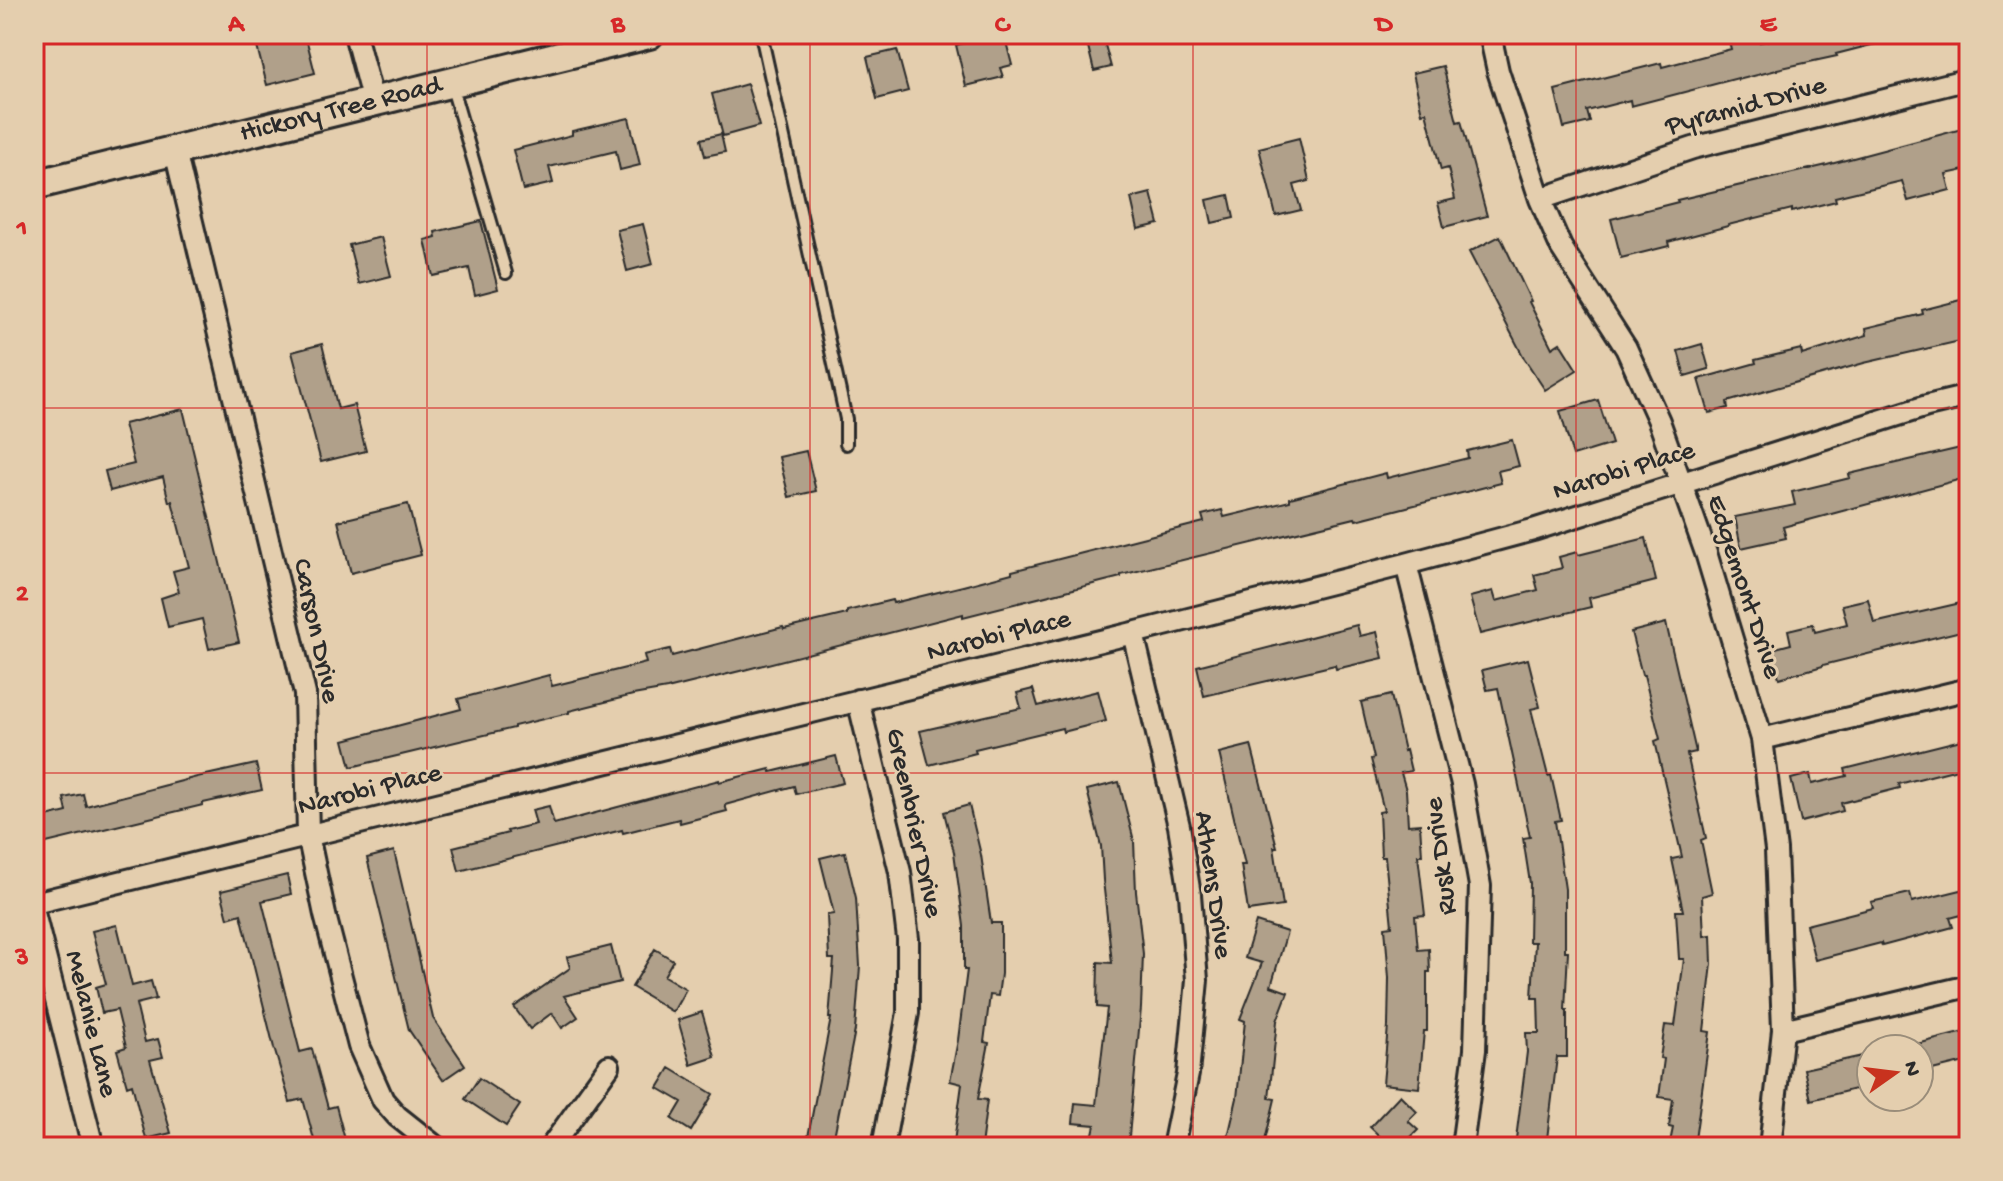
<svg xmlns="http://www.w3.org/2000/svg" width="2003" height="1181" font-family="'Gochi Hand',sans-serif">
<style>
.building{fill:#b0a08a;stroke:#2b2b2b;stroke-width:2}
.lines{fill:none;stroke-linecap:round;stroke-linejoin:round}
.lane-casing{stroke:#2b2b2b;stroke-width:16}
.street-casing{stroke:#2b2b2b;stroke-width:26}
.secondary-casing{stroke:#2b2b2b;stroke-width:34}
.lane{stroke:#e4ceae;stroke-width:10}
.street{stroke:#e4ceae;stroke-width:20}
.secondary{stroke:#e4ceae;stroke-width:28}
.grid{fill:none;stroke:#d62828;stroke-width:2;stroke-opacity:0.55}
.labels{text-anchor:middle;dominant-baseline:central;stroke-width:6;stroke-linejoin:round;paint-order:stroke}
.street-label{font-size:28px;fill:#2b2b2b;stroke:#e4ceae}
.neatline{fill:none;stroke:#d62828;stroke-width:3}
.grid-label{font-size:26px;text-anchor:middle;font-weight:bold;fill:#d62828}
</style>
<rect width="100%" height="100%" fill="#e4ceae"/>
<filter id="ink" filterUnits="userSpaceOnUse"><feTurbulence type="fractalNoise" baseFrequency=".0125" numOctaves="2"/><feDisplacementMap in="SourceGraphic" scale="16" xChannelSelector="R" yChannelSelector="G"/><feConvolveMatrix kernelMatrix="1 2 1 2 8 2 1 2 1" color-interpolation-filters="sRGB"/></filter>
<g filter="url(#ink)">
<path class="building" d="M291 34H305L315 73 267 85 256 43Z
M999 34H1004L1012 65 1000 68 1003 77 966 86 956 45Z
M1085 34H1102L1111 67 1094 71Z
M1797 34H1890L1891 40 1836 54 1837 56 1777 69V70L1738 80V78L1631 106 1630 100 1587 111 1590 122 1564 128 1555 90 1661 63 1662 67 1731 49 1729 42 1758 35 1760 42Z
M897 50 908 91 877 99 867 57Z
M1443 66 1457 122 1461 121 1487 216 1444 227 1438 203 1455 199 1448 168 1441 170 1426 112 1422 113 1413 73Z
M747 84 759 126 723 136 712 94Z
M629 118 640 165 620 170 616 151 549 167 553 183 523 190 513 150 572 135V131Z
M1969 127V169L1946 174 1950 190 1908 201 1902 181 1835 197 1836 201 1792 212V209L1728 225V226L1668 242 1669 246 1621 258 1611 219 1678 202 1677 200 1827 165Z
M721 134 725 152 705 156 701 139Z
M1299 138 1309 181 1294 185 1301 210 1276 216 1259 148Z
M1151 193 1159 224 1138 229 1131 198Z
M1229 195 1234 218 1212 223 1207 200Z
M481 221 498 289 475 295 469 268 433 276 425 240 436 237 435 232Z
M643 224 653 264 627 271 617 230Z
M1500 236 1531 301 1529 302 1552 348 1560 343 1577 370 1545 390 1524 358 1469 252Z
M381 237 391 276 359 284 349 245Z
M1969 298V339L1864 363 1762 392 1727 402 1728 408 1709 413 1699 379 1756 363 1755 360 1801 349 1802 355 1867 335 1866 328 1923 314 1922 310Z
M322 344 338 409 354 405 366 451 321 462 292 352Z
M1702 344 1709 369 1685 376 1678 351Z
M1598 400 1612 444 1573 456 1560 411Z
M183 409 239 642 209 649 202 619 168 627 161 598 179 592 173 571 189 567 172 501 169 502 163 477 110 491 105 471 134 464 124 424Z
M1512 440 1519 466 1498 471 1501 483 1356 520 1355 518 1121 575V577L963 617V614L744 670 667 689 633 695 569 711V713L514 726V728L351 767 344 740 461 709 458 699 549 675 552 686 646 663 644 655 670 649 672 656 783 627 784 629 847 614V611L892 600 893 603 963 586 1012 573V571L1204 522 1202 515 1222 510 1224 517 1290 501V498L1386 473 1387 478 1468 458 1467 451Z
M1969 446V477L1783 527 1786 538 1741 548 1735 517 1795 505 1792 492 1850 478 1849 474Z
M806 451 816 491 789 497 779 457Z
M408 504 421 555 351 573 338 521Z
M1646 538 1656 581 1589 598 1591 607 1480 634 1470 597 1493 591 1496 601 1538 590 1534 575 1562 568 1559 557 1577 552 1578 555Z
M1868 599 1874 623 1969 601V629L1823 665V666L1779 678 1772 649 1791 644 1788 630 1813 624 1815 632 1847 624 1842 605Z
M1666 623 1696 752 1687 754 1706 838 1701 840 1712 893 1702 896 1704 936 1711 935 1712 964 1704 1031 1710 1032 1694 1147H1669L1673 1128 1669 1127 1673 1099 1659 1097 1664 1059 1660 1058 1665 1025 1675 1026 1684 959H1679L1676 911H1683L1672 859 1682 857 1655 741 1660 739 1644 675H1642L1631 632Z
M1357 625 1360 636 1377 632 1383 658 1336 669 1335 665 1204 696 1197 666Z
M1528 659 1540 707 1531 709 1548 776 1551 775 1561 820 1555 821 1565 889V951H1568L1565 1010H1567V1057H1557L1546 1147H1515L1527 1052 1526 1033H1539L1538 998H1532L1535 942H1529L1530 883 1523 838 1530 837 1498 688 1487 690 1482 670Z
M1033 689 1038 706 1098 691 1106 721 1063 732 1062 728 975 749 976 753 929 765 920 731 1021 708 1017 693Z
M1391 695 1404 751 1406 750 1411 771 1401 773 1406 790 1408 825 1420 824 1422 855H1418L1425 915 1415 916 1418 950 1429 949 1430 972H1427V1031H1424L1419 1088 1383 1084 1388 1026 1389 978 1385 927 1392 926 1385 857H1381L1379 812 1384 811 1371 759 1374 758 1361 702Z
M1969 738V766L1899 784 1900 788 1841 803 1843 811 1801 822 1791 779 1810 774 1812 784 1847 776 1845 769Z
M1251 745 1277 847H1274L1283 906 1248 911 1241 865H1245L1219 753Z
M836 756 843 783 796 794 794 786 725 805 727 811 680 823 679 819 623 833 622 830 459 871 453 847 508 833 507 831 536 824 532 810 549 806 554 824 719 780V782L770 769 771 772Z
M256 764 262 790 203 803V805L34 846V820L67 812 64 798 83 794 86 806 197 777Z
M1119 782 1134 841 1136 892 1143 954 1141 1008 1128 1147H1090L1095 1125 1073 1123 1075 1103 1096 1105 1107 1008 1097 1007 1098 962 1112 963 1103 880 1101 846 1087 790Z
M969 805 981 855 991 923H1001V974L998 996 990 995 984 1042 989 1043 978 1099 987 1100 981 1146 954 1142 962 1084 950 1081 958 1040 967 970H964V926L954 852 944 812Z
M394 851 433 1018 465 1065 443 1080 409 1030 367 858Z
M845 852 856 898 860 966 855 1030 832 1147H806L831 1018H829L834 959H829L827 915 834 914 820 858Z
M287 875 291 894 262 901 300 1052 312 1049 328 1108 336 1106 347 1147H316L303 1099 290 1102 274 1048 241 914 228 918 221 891Z
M1969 888V913L1950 918 1953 927 1882 946 1881 943 1815 960 1806 925 1873 908 1871 902 1910 893 1912 902Z
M1256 922 1287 932 1271 986 1288 992 1277 1021 1269 1098 1275 1099 1264 1145 1228 1137 1237 1098 1245 1021 1240 1019 1262 963 1245 958Z
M117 925 132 986 151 981 156 999 136 1004 145 1042 158 1039 163 1057 150 1060 171 1133 146 1139 132 1084 127 1086 117 1050 126 1047 117 1010 102 1013 96 987 106 984 92 931Z
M611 946 620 982 564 996 578 1017 562 1028 552 1013 530 1029 514 1007 570 968 567 957Z
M655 949 673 960 664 976 686 989 673 1012 632 987Z
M702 1012 715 1057 691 1065 678 1020Z
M1964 1032 1969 1061 1924 1072 1917 1044Z
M1871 1054V1085L1811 1100 1804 1069Z
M670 1068 713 1094 691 1131 672 1119 682 1102 658 1088Z
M479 1078 520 1105 506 1126 465 1099Z
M1400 1095 1417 1112 1408 1121 1418 1130 1401 1147H1391L1370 1127Z"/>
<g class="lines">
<g class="lane-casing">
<path id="lane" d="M242 34 246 37 257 34
M761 34 846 419V444
M451 84 506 273"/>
</g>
<g class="street-casing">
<path id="street" d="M355 34 373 102
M1490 34 1498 71 1540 199 1561 247 1626 348 1659 421 1707 556 1762 739 1776 850 1783 1030 1770 1147
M175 151 305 694 308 835 325 915 359 1046 383 1100 397 1116 436 1147
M1540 199 1693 148 1969 79
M1406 564 1462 784 1480 886 1475 1050 1462 1147
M1133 633 1179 826 1190 895 1197 980 1188 1074 1173 1147
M858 700 900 872 908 939V1013L883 1147
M1762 739 1969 689
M34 903 1133 633 1406 564 1533 530 1927 406 1969 396
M34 913 93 1147
M1783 1030 1969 986
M551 1147 609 1066"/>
</g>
<g class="secondary-casing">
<g id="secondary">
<path id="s1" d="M34 185 649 34"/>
</g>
</g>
<use href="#lane" class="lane"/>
<use href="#street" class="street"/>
<use href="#secondary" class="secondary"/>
</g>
</g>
<path class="grid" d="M427 34V1147M810 34V1147M1193 34V1147M1576 34V1147M34 408H1969M34 773H1969"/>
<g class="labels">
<g class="street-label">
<text transform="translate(1746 107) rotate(-15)">Pyramid Drive</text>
<text stroke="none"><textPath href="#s1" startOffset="316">Hickory Tree Road</textPath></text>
<text transform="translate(1624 472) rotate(-17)">Narobi Place</text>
<text transform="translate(1743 587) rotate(72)">Edgemont Drive</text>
<text transform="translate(315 631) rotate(78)">Carson Drive</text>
<text transform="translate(999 637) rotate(-14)">Narobi Place</text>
<text transform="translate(370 791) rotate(-14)">Narobi Place</text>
<text transform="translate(913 823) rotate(78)">Greenbrier Drive</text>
<text transform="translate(1442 856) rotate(-97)">Rusk Drive</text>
<text transform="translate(1212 885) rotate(82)">Athens Drive</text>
<text transform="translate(90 1024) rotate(76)">Melanie Lane</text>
</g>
</g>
<rect width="2003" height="1181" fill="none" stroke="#e4ceae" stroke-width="88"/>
<g transform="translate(1895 1073) rotate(76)"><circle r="38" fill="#e4ceae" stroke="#9a8d7a" stroke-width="2"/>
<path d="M0-6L14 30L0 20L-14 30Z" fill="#c8321e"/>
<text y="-12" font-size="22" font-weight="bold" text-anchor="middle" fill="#2b2b2b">N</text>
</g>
<rect x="44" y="44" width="1915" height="1093" class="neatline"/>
<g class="grid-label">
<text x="236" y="31">A</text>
<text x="618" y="31">B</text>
<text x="1002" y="31">C</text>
<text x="1384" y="31">D</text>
<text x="1768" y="31">E</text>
<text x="22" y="235">1</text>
<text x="22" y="600">2</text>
<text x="22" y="964">3</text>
</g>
</svg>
